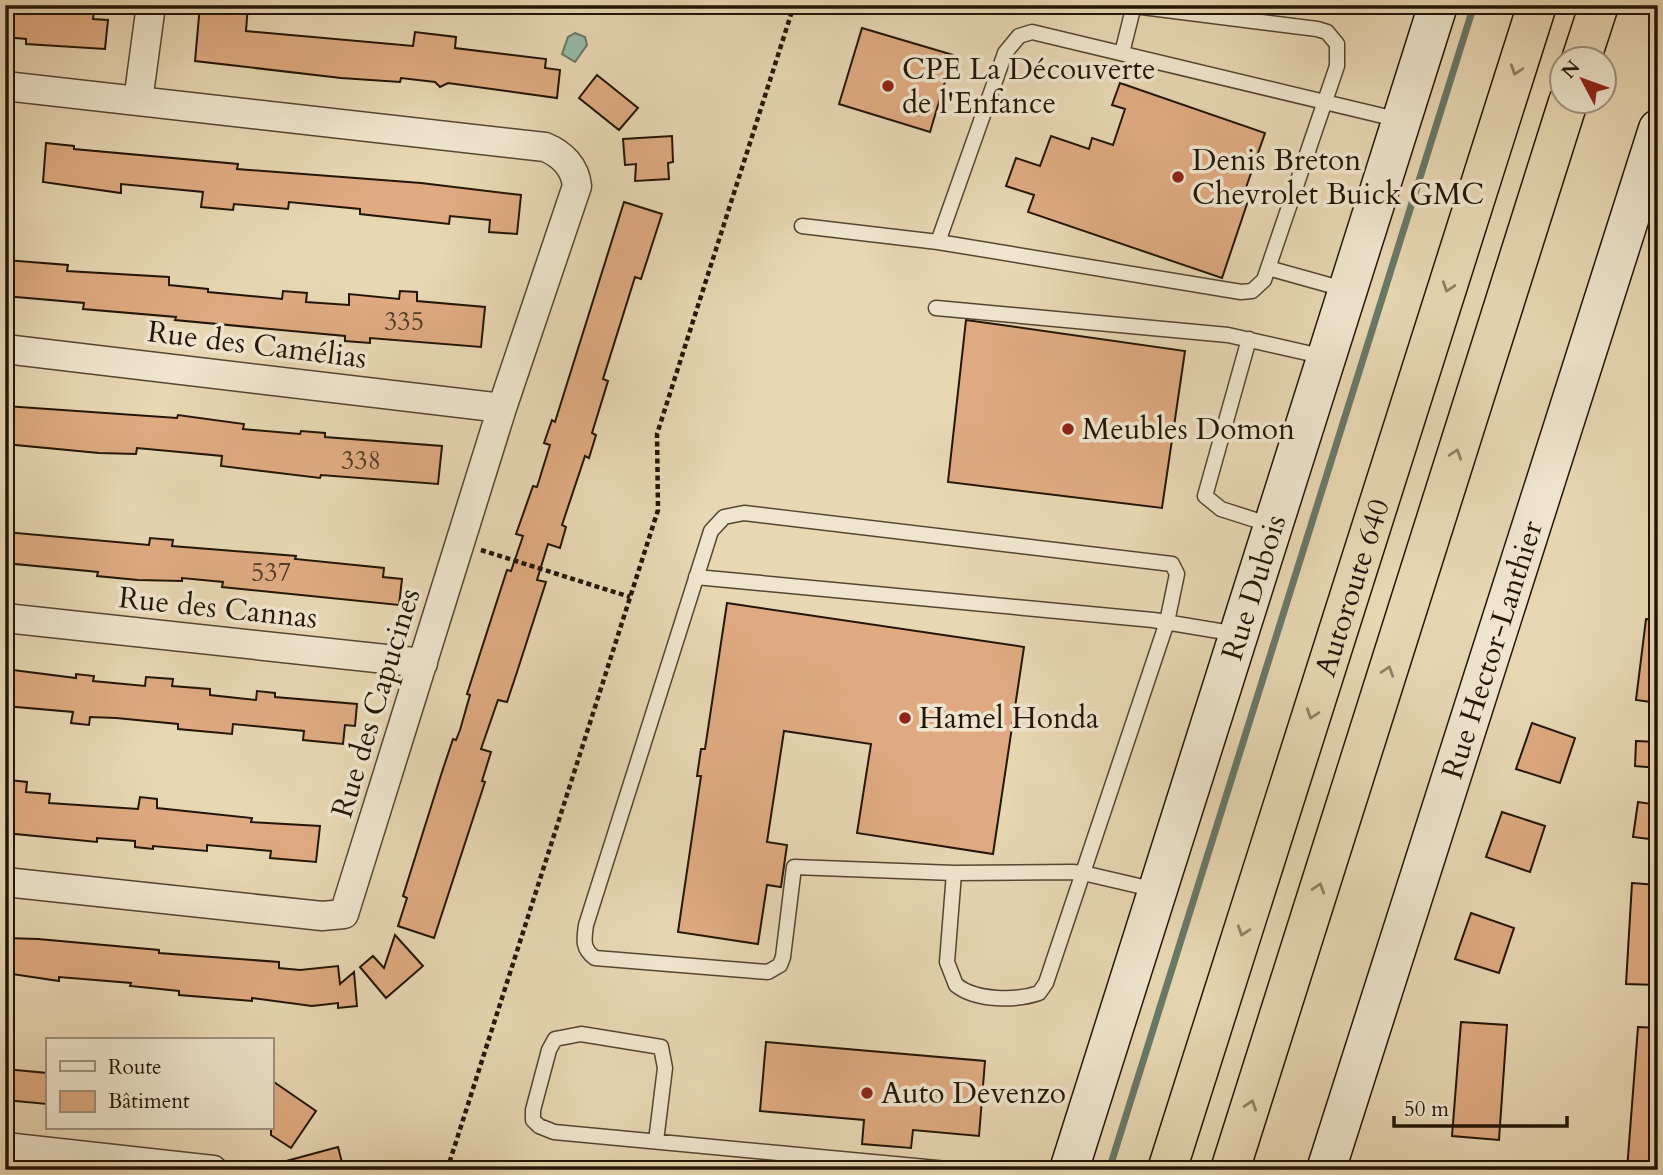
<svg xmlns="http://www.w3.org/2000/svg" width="1663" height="1175" font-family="Cardo,serif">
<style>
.water{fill:#97baa9;stroke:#697868;stroke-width:2}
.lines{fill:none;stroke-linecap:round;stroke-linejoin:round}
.stream{stroke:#697868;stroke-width:7}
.building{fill:#dfaa81;stroke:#231606;stroke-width:2}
.lane-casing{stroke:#544631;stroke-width:17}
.street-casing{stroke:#544631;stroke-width:31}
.secondary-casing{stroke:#231606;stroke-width:41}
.highway-casing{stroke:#231606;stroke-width:41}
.path{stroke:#231606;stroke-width:4.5;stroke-dasharray:5 3.5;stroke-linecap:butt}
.lane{stroke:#efe5ce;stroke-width:14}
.street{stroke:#efe5ce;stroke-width:28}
.secondary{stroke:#efe5ce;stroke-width:38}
.highway{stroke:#e7d7b3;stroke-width:38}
.oneway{stroke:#8f8065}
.poi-dot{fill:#8f2418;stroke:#efe5ce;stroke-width:2.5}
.labels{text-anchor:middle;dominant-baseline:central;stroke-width:7;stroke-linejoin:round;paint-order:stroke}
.number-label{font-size:26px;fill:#523b25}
.poi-label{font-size:30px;fill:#231606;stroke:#efe5ce;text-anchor:start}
.street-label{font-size:30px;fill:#231606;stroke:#efe5ce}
</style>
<rect width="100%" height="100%" fill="#e7d7b3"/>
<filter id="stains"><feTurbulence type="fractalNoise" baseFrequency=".00286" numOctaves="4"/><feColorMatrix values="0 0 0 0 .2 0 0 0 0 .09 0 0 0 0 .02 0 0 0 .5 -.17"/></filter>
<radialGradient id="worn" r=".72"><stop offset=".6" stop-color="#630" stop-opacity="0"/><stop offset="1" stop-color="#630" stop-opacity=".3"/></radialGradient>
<path class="water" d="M575 33 585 37 587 45 575 62 562 54 568 37Z"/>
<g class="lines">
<path class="stream" d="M1109 1170 1474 5"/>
</g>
<path class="building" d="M16 5H57L94 10 93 19 108 20 105 49 26 44V39L5 37V8L16 9Z
M200 5H248L246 31 413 46 415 32 456 37 455 48 546 59 545 68 560 70 557 98 448 83 440 87 435 82 401 78 400 82 341 78 195 61Z
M862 28 953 55 930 132 839 104Z
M597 75 638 108 619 130 579 98Z
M1120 83 1265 133 1242 199 1248 201 1222 278 1028 212 1034 195 1006 186 1016 158 1040 166 1051 136 1089 149 1092 138 1113 145 1125 109 1112 105Z
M672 136 673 162 668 163 669 179 635 181 636 164 625 165 623 139Z
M46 143 74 146V149L238 164 237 169 421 183 521 195 517 234 489 232 490 220 450 216 449 224 360 214V209L289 202 288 209 234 204 233 210 201 207 203 192 121 184V193L43 182Z
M624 202 662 214 641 279 635 277 603 379 608 381 592 433 596 435 589 458 585 456 562 525 566 527 560 548 548 544 537 580 546 582 517 672 507 702 498 700 481 749 491 752 482 781 485 782 434 938 398 926 407 898 403 896 441 775 453 739 456 740 460 730 470 695 467 694 507 570 511 571 523 536 516 534 533 486 537 487 550 445 544 443 552 420 555 422Z
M5 260 68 265 67 271 169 277V285L208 289V292L282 299 283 291 307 293 306 302 349 305V294L399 299 400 291 417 292V301L485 307 481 347 370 338V343L345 341V336L175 320 176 317 83 309 84 303 5 296Z
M966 320 1185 351 1162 508 948 482Z
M5 406 177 418 178 415 244 424 243 429 300 434 301 431 325 433V437L442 446 438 484 321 475 320 478 221 466 222 456 137 448 136 454 99 453 5 444Z
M5 532 149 545 150 538 173 540 172 546 296 556 295 559 384 568 383 577 402 579 399 605 222 587 223 582 182 578V581L138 580 97 576 98 572 5 563Z
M727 603 1024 647 993 854 857 833 871 744 784 731 767 842 787 845 781 887 767 885 758 944 678 932 701 776H697L701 749H705Z
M1646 619 1658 620V703L1636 700Z
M5 669 76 678V674L94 676 93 681 145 686 146 677 173 679 172 686 210 689V695L256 700 257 691 275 693V697L357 704 355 726 345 725 343 744 303 740 304 731 233 724 232 734 178 729V724L116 718 90 717 89 725 71 723 73 712 5 706Z
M1532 723 1575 738 1560 783 1516 769Z
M1636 741 1658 742V768L1635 766Z
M9 780 27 782 26 792 50 794 49 803 138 809 140 797 157 799V808L252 818 251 822 320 826 316 862 270 858 271 851 207 845V851L153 846V849L135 847V841L97 838V842L5 833V790H8Z
M1638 802 1658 805V840L1633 837Z
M1502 812 1545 826 1530 872 1486 857Z
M1632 883 1658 885V985L1626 984Z
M1471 913 1514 928 1499 973 1455 959Z
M395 935 423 966 386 998 360 967 373 956 384 968Z
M5 938 38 939 159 950V953L279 962V968L300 970 338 966 340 984 354 972 357 1006 338 1008V1003L312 1006 252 998V1001L179 995V991L130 986 131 983 59 977V981L5 973Z
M1461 1022 1507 1025 1499 1140 1452 1136Z
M1638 1027 1658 1028 1657 1170H1627Z
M766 1042 985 1061 979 1136 913 1130 911 1148 862 1144 864 1120 760 1111Z
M5 1069 47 1073V1104L5 1100Z
M271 1080 316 1111 291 1148 271 1135Z
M338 1147 344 1170H276L275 1164Z"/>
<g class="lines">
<g class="lane-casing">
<path id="lane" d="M1122 53 1134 5
M802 226 938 242 1241 292 1252 291 1264 280 1337 66V44L1327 32 1317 29 1134 6
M938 242 1005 53 1019 36 1032 32 1400 120
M1268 268 1347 290
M936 308 1228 335 1325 357
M1249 339 1205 496 1221 509 1271 525
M696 577 1153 620 1237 634
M954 873 947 962 956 985C976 1001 1016 1001 1039 993L1046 983 1167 622 1177 574 1172 564 744 513 724 517 711 531 586 925C584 939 582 949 595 958L768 972 780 965 783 957 794 867 954 873 1073 872 1083 873 1156 890
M656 1141 665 1068 661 1047 581 1034 555 1039 549 1050 533 1110V1120L539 1126 554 1132 958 1170"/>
</g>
<g class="street-casing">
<path id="street" d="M5 86 545 147C562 154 575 167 577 186L502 408 344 914 322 916 5 882
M138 101 151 5
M5 349 502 408
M5 618 423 663
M5 1147 213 1170"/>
</g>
<g class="secondary-casing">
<g id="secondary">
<path id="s1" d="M1069 1170 1438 5"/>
<path id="s2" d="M1326 1170 1658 129"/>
</g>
</g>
<g class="highway-casing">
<g id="highway">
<path d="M1581 60 1599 5"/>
<path id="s3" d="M1167 1170 1537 5"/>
<path d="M1230 1170 1568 102"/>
</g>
</g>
<path class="path" d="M1650 101 1658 75
M481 550 630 597
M447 1170 658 510 657 434 794 5"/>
<use href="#lane" class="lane"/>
<use href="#street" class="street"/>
<use href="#secondary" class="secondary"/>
<use href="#highway" class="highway"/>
</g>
<defs><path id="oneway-chevron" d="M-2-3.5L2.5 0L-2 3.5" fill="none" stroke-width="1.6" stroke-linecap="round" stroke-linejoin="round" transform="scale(1.75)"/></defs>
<g class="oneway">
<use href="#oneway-chevron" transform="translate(1516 70) rotate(108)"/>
<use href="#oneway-chevron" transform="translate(1448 287) rotate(108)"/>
<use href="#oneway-chevron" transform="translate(1456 454) rotate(-72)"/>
<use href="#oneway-chevron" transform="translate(1388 671) rotate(-72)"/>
<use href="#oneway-chevron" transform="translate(1312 714) rotate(108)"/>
<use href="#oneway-chevron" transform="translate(1319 888) rotate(-72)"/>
<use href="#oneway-chevron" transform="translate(1243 931) rotate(108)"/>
<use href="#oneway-chevron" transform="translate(1251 1105) rotate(-72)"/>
</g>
<g class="poi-dot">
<circle cx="888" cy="86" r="7"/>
<circle cx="1178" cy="177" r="7"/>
<circle cx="1068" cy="429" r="7"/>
<circle cx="905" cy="718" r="7"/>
<circle cx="867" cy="1093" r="7"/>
</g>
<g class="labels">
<g class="number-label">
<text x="404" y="321">335</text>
<text x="361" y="460">338</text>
<text x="271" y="572">537</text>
</g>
<g class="poi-label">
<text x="902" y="69">CPE La Découverte<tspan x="902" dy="34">de l'Enfance</tspan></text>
<text x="1192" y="160">Denis Breton<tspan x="1192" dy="34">Chevrolet Buick GMC</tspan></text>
<text x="1082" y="429">Meubles Domon</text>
<text x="919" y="718">Hamel Honda</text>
<text x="881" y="1093">Auto Devenzo</text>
</g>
<g class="street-label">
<text transform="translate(257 345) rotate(7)">Rue des Camélias</text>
<text stroke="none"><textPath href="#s1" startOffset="611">Rue Dubois</textPath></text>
<text stroke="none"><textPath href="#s3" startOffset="611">Autoroute 640</textPath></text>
<text transform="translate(218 608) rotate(6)">Rue des Cannas</text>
<text stroke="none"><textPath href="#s2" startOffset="546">Rue Hector-Lanthier</textPath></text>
<text transform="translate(376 703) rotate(-73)">Rue des Capucines</text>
</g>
</g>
<rect width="1663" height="1175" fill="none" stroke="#e7d7b3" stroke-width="28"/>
<rect x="7" y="7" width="1649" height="1161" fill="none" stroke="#231606" stroke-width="3.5"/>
<rect x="14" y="14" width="1635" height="1147" fill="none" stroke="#231606" stroke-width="2"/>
<rect x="46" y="1038" width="228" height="91" fill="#efe5ce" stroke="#9d927e" stroke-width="2"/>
<rect x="60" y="1061" width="35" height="10" fill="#efe5ce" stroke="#9d927e" stroke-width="2"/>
<text x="108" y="1074" font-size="21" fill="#231606">Route</text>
<rect x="60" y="1091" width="35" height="21" fill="#dfaa81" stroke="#9d927e" stroke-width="2"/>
<text x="108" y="1108" font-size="21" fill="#231606">Bâtiment</text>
<g transform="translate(1583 80) rotate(311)"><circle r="33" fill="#efe5ce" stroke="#9d927e" stroke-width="2"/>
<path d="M0-5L12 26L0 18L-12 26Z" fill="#8f2418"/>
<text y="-10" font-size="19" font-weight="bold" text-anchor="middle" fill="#231606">N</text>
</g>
<path d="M1394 1116v10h173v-10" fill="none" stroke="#231606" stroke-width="3.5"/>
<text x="1404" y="1116" font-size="21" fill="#231606" stroke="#efe5ce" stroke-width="5" paint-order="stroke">50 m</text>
<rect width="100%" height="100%" filter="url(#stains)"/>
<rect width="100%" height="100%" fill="url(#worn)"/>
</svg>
